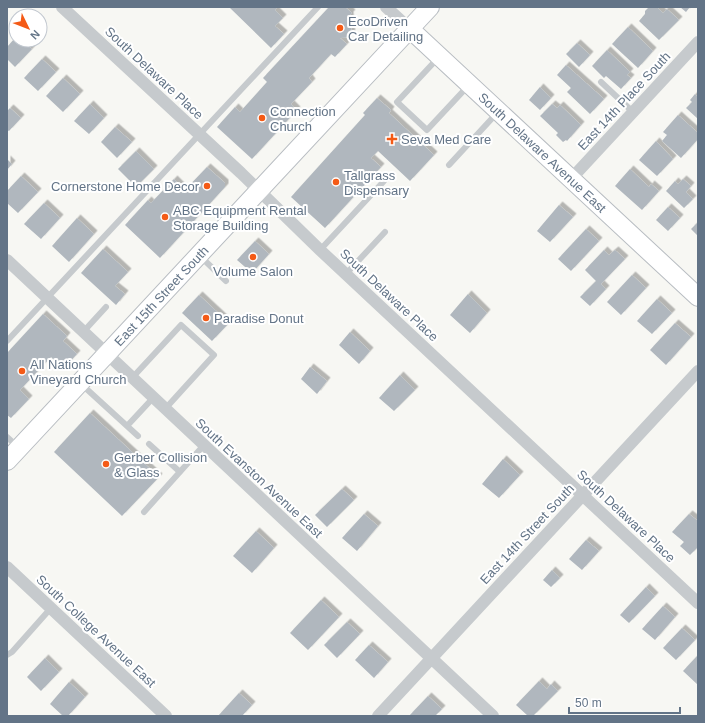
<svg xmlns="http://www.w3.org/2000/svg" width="705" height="723" font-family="Arial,sans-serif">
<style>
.building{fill:#b0b7be;filter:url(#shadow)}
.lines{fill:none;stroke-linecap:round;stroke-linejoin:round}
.secondary-casing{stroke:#b8bdc2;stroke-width:20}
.service{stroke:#c6cacd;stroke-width:6}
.minor{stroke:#c6cacd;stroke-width:12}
.secondary{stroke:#fff;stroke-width:18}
.poi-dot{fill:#f45a16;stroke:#fff;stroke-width:1.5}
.labels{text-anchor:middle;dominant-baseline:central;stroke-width:4;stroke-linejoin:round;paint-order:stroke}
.poi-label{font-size:13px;fill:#637487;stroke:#fff;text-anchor:start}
.street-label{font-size:13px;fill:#637487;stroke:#fff}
</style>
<defs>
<filter id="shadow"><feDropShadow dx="3.5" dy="-3.5" stdDeviation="0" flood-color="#0004"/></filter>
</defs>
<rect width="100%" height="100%" fill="#f7f7f3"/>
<path class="building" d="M229 7H278L275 10 283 18 275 26 284 34 271 48Z
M329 7H345L352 13 350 15 352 37 340 38 347 44 335 57 331 54 309 78 312 82 291 104 297 110 252 159 217 127 235 107 240 112 267 82 263 78Z
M649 7H657L663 13 667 9 679 20 659 40 639 21 645 14V11Z
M680 7H690L686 12Z
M628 27 653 51 638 68 612 44Z
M16 37V40H22L32 49 15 67 7 59V47Z
M577 43 590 55 579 67 566 54Z
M607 50 630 72 627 75 631 78 621 89 606 76 604 78 592 66Z
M42 59 56 72 38 91 24 78Z
M566 65 604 99 590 114 567 92 571 88 557 75Z
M63 78 80 94 63 112 46 96Z
M540 87 551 98 540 110 529 100Z
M695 94 698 97V119L686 108 692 102 690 100Z
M377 98 391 110 389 113 434 155 410 181 378 151 371 158 381 167 325 228 291 197 365 115 363 113Z
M90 104 104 118 89 134 74 121Z
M552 104 557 108 560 105 581 125 567 141 566 140 563 142 556 135 558 133 540 116Z
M10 108 21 118 9 131 7 130V111Z
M678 115 698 133V139L681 158 662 141 667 135 663 132Z
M115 127 132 142 117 158 101 142Z
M656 141 673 159 657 176 639 160Z
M136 151 154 169 136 187 118 169Z
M7 159 12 164 7 170Z
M207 167 225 183V187L160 258 125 225 148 200 151 203 174 179 185 190Z
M630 169 649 187 651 184 659 191 642 210 615 186Z
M21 176 38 192 18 213 7 203V191Z
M683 179 691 186 686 192 693 199 684 208 666 191 675 181 678 184Z
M44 203 60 218 41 239 24 224Z
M559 205 573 217 550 242 537 231Z
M668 207 680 218 668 231 656 220Z
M77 218 94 234 69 262 52 246Z
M698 222V236L691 229Z
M586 229 599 241 571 271 558 259Z
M255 241 269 254 252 273 237 260Z
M103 249 128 272 115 286 125 294 116 305 81 273Z
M604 250 609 255 615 250 625 259 601 284 606 289 590 306 580 297 596 281 585 270Z
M632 275 646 288 621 315 607 302Z
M468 294 487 313 470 333 450 315Z
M199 295 229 323 212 341 182 313Z
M657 299 672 313 652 334 637 321Z
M43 314 67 336 63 341 77 354 63 369 51 357 20 390 29 399 11 418 7 415V353Z
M675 323 691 337 666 365 650 350Z
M350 332 370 351 359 364 339 345Z
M310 367 327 381 317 394 301 379Z
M400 375 415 390 394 411 379 398Z
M90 413 159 477 122 516 54 452Z
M503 459 520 475 499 498 482 484Z
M342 489 354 500 327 527 315 515Z
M364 514 378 526 357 551 342 538Z
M689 514 698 521V547L690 555 680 546 684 542 672 532Z
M256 531 274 548 252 573 233 556Z
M586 540 599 551 582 570 569 559Z
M552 570 560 578 551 587 543 580Z
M646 587 655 596 629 623 620 615Z
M321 600 339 617 308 650 290 633Z
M663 606 675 617 655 640 642 629Z
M347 622 360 634 337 658 324 645Z
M682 628 695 640 676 660 663 648Z
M369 645 388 662 374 678 355 660Z
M698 655V685L683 671Z
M45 658 59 672 41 691 27 677Z
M539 681 547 689 551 684 558 691 533 716H528L516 705Z
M69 682 85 697 68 716H63L50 704Z
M239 693 252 705 242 716H218Z
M428 696 442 709 435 716H409Z"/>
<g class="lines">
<g class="secondary-casing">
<g id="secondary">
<path id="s1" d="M410 29 698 297"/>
<path id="s2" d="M7 461 430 7"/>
</g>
</g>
<path class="service" d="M438 58 397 102 427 130 468 86
M601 82 633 112
M449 165 497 113
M320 250 384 181
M200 256 226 281
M346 274 385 232
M84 331 106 307
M7 341 318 7
M132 378 181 325 214 355 165 409
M80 383 138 436
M127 426 153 398
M7 437 18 447
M149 444 180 472
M144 512 204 445
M7 655 12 652 51 608"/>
<path class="minor" d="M62 7 241 173 320 250 698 603
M386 7 410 29
M571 179 698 42
M7 260 493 716
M7 567 166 716
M378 716 698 371"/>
<use href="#secondary" class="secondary"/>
</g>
<g class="poi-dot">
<circle cx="340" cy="28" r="4"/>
<circle cx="262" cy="118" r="4"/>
<path d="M390 133h4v4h4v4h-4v4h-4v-4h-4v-4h4z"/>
<circle cx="336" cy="182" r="4"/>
<circle cx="207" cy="186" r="4"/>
<circle cx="165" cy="217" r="4"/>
<circle cx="253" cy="257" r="4"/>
<circle cx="206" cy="318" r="4"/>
<circle cx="22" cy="371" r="4"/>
<circle cx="106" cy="464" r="4"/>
</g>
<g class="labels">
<g class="poi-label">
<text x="348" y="21">EcoDriven<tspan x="348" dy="15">Car Detailing</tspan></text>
<text x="270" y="111">Connection<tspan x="270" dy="15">Church</tspan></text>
<text x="401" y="139">Seva Med Care</text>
<text x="344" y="175">Tallgrass<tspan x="344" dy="15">Dispensary</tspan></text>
<text x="199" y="186" text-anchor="end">Cornerstone Home Decor</text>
<text x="173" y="210">ABC Equipment Rental<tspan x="173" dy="15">Storage Building</tspan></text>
<text x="253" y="271" text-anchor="middle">Volume Salon</text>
<text x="214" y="318">Paradise Donut</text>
<text x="30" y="364">All Nations<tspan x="30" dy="15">Vineyard Church</tspan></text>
<text x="114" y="457">Gerber Collision<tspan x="114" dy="15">&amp; Glass</tspan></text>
</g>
<g class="street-label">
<text transform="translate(154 73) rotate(43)">South Delaware Place</text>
<text transform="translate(624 101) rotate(-47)">East 14th Place South</text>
<text stroke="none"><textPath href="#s1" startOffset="181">South Delaware Avenue East</textPath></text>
<text transform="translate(389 295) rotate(43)">South Delaware Place</text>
<text stroke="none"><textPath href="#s2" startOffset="226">East 15th Street South</textPath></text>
<text transform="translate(259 478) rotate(43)">South Evanston Avenue East</text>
<text transform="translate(626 516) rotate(43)">South Delaware Place</text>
<text transform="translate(527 534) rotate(-47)">East 14th Street South</text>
<text transform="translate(96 631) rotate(43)">South College Avenue East</text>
</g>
</g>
<rect width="705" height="723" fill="none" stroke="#637487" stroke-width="16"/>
<g transform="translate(28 28) rotate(133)"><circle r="19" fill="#ffffff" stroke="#c1c7cf"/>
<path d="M0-3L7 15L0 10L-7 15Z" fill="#f45a16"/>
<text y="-6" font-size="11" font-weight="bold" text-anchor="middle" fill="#637487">N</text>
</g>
<path d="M569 707v6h111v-6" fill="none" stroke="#637487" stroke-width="2"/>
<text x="575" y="707" font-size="12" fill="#637487" stroke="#ffffff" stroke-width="3" paint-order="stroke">50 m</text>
</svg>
